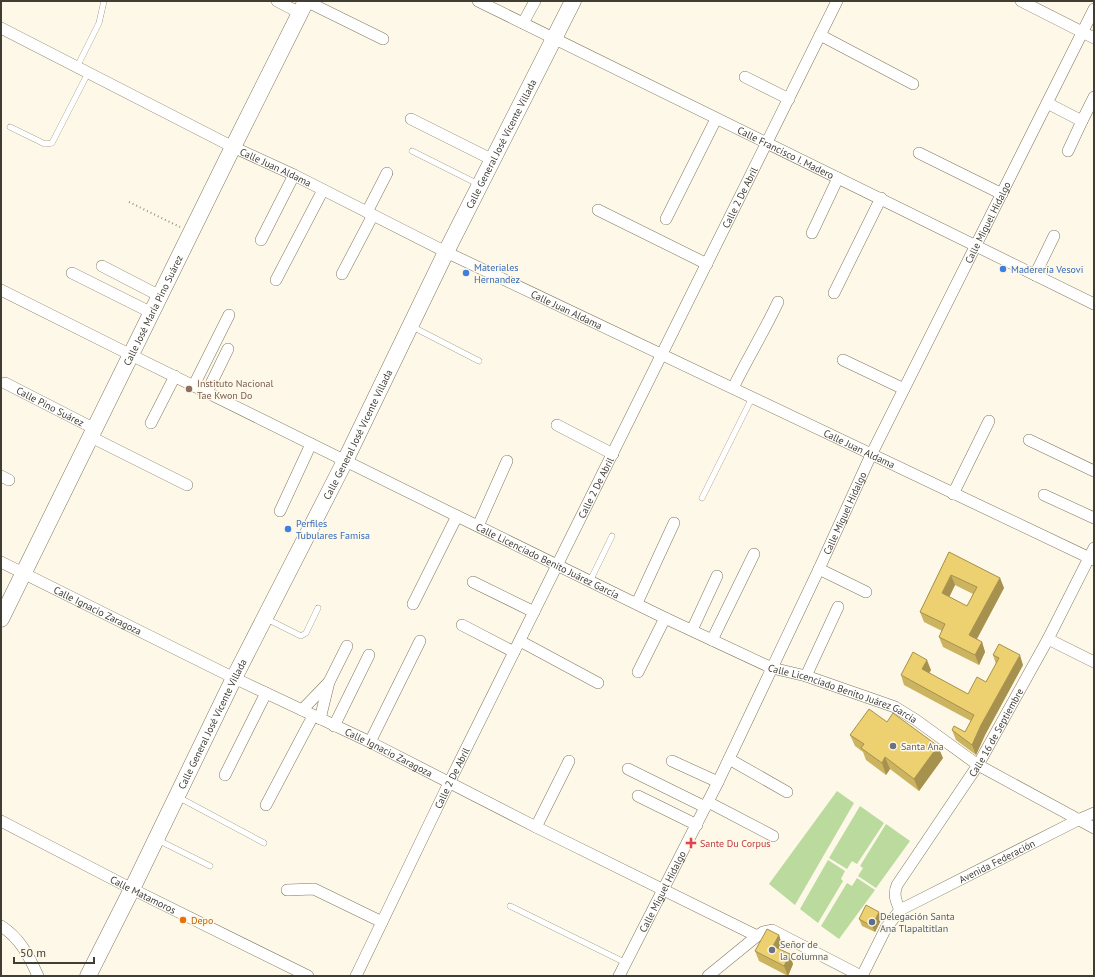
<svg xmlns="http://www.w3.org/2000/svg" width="1095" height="977" font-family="'PT Sans',sans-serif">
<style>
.green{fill:#bbda9d}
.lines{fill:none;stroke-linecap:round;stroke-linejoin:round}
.lane-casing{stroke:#80785f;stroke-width:6}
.street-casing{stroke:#80785f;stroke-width:12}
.secondary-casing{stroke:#80785f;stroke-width:17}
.path{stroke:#969285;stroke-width:2;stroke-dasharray:1 3;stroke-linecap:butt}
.lane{stroke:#fff;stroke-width:5.5}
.street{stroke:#fff;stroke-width:11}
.secondary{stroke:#fff;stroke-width:16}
.wall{fill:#ccb360;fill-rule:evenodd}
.shaded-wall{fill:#a6924e}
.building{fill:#edd070;stroke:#a6924e;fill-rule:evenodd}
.shop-dot{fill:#3f7fe0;stroke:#fdf8e7;stroke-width:1.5}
.education-dot{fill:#8d6e63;stroke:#fdf8e7;stroke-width:1.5}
.worship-dot{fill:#6b7280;stroke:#fdf8e7;stroke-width:1.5}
.health-dot{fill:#e0444e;stroke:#fdf8e7;stroke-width:1.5}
.food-dot{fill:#e8710a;stroke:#fdf8e7;stroke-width:1.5}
.service-dot{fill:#5c6f8a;stroke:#fdf8e7;stroke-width:1.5}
.labels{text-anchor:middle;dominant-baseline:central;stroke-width:3;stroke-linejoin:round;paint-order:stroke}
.street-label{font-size:10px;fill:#403d32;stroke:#fdf8e7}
.shop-label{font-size:10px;fill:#366cbe;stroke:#fdf8e7;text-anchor:start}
.education-label{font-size:10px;fill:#785e54;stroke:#fdf8e7;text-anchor:start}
.worship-label{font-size:10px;fill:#5b616d;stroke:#fdf8e7;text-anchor:start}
.health-label{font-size:10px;fill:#be3a42;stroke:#fdf8e7;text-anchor:start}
.service-label{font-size:10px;fill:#4e5e75;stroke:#fdf8e7;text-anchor:start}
.food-label{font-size:10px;fill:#c56008;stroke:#fdf8e7;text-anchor:start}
</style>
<rect width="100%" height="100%" fill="#fdf8e7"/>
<path class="green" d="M837 791 854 803 795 905 769 884Z
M860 806 884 823 857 864 852 861 847 869 829 858Z
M886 824 910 841 876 888 858 876 863 868 860 866Z
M828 860 845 871 841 879 843 881 818 923 800 909Z
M857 878 875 890 839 939 821 926 847 883 852 886Z"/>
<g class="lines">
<g class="lane-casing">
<path id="lane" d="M77 67 99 23 104 1
M10 127 45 144 52 143 88 73
M412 151 478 184
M411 326 479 361
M702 498 752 398
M590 581 612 536
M265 618 301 636 306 633 318 608
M178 797 264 843
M158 840 210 866
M510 906 626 963"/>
</g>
<g class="street-casing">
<g id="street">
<path d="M277 1 300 13"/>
<path d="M306 1 383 39"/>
<path id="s1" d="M478 1 1094 304"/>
<path d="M1021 1 1094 38"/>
<path d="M523 23 535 1"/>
<path id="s2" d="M1 28 233 147 294 175 446 252 1094 560"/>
<path d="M820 35 913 84"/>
<path d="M745 77 789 99"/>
<path d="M1047 103 1082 121 1094 97"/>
<path d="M411 119 493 160"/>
<path d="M1068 151 1082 121"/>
<path d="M919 153 1002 194"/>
<path d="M598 210 707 264"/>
<path d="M367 212 387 173"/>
<path d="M666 219 716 119"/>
<path d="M812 233 838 178"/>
<path d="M261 240 294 175"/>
<path d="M102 266 160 296"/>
<path d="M72 273 152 313"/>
<path d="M342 274 373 215"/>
<path d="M1035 275 1054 236"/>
<path d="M276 280 323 190"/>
<path id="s3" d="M1 290 131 355 457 516 665 618 772 668 806 676 895 707 916 720 978 765 1094 828"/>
<path d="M834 293 881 198"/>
<path d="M843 360 904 389"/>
<path id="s4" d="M5 383 95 429"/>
<path d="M194 385 229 315"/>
<path d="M733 388C747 359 764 332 778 302"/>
<path d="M207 392 228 349"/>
<path d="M151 423 175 376"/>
<path d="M557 425 613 454"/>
<path d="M91 437 187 485"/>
<path d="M1029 440 1094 471"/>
<path d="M1 476 9 480"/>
<path d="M953 494 989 421"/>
<path d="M1044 495 1094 518"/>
<path d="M280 511 311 444"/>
<path d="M478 526 507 461"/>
<path id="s5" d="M1 562 234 678 370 742 536 827 757 936"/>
<path d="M819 569 866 592"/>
<path d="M473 582 534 612"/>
<path d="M637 603 674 523"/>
<path d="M413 604 457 516"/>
<path d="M462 625 514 652"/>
<path d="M692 630 717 576"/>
<path d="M1048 639 1094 662"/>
<path d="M712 640 754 554"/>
<path d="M520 641 598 683"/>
<path d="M638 672 665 618"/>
<path d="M806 676 838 607"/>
<path d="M302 710 329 682"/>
<path d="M320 719 329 682 347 646"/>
<path d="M334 726 369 655"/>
<path d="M370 742 420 641"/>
<path d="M729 759 787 792"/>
<path d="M672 761 718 782"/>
<path d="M628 769 705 807"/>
<path d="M225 775 266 693"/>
<path d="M638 796 697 825"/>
<path d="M708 802 773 836"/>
<path d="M266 805 313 716"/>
<path id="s6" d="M1 821 132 889 308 976"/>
<path d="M536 827 569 761"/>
<path d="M287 890 314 889 382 922"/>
<path id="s7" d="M900 910C896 901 893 895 897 885L978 765 1048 639 1094 548"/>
<path d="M1 926C20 938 29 956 38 976"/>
<path id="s8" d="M356 976 449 783 837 1"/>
<path id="s9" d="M619 976 718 782 819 569 871 455 1094 9"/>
<path d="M708 976 757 936 763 932 772 930 861 976"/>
<path id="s10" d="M862 976 886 928 900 910 1078 820 1094 813"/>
</g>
</g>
<g class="secondary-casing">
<g id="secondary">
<path id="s11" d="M1 619 233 147 306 1"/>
<path id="s12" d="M88 976 132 889 234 678 345 461 446 252 573 1"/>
</g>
</g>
<path class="path" d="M129 202 180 227"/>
<use href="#lane" class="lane"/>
<use href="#street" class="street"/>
<use href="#secondary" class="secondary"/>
</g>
<path class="wall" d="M949 552 1000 578 1004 588 977 639 982 642 985 652 979 665 943 647 939 637 942 631 924 622 920 612ZM955 585 973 594 967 606 949 597Z
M993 655 1023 665 985 735 976 755 956 740 952 730 965 732 971 721 904 685 901 675 931 670 929 673 968 694 986 682 996 664Z
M887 722 943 758 919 791 890 769 886 775 866 760 863 752 855 746 850 735Z
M879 912 882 918 875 932 862 926 859 919Z
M779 935 782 945 780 949 793 964 788 976 759 961 755 951Z"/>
<path class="shaded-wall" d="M951 575 955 585 946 604 942 593Z
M1000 578 1004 588 973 646 969 635Z
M982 642 985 652 979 665 975 655Z
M1020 655 1023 665 985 735 976 755 972 745 981 725Z
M927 660 931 670 926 679 922 669Z
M938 746 943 758 919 791 914 779Z
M885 757 890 769 886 775 882 763Z
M879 912 882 918 875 932 872 926Z
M779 935 782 945 777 956 773 946Z
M790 954 793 964 788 976 784 966Z"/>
<path class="building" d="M949 552 1000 578 969 635 982 642 975 655 939 637 945 624 920 612ZM951 575 977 587 967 606 942 593Z
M999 644 1020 655 981 725 972 745 952 730 954 726 965 732 974 715 901 675 913 652 927 660 922 669 968 694 977 677 986 682 999 658 993 655Z
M869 709 887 722 893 713 938 746 914 779 885 757 882 763 861 748 864 744 850 735Z
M866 905 879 912 872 926 859 919Z
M767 929 779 935 773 946 790 954 784 966 755 951Z"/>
<g class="shop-dot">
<circle cx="1003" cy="269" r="4"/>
<circle cx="466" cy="273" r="4"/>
<circle cx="288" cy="529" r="4"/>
</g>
<circle class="education-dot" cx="189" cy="389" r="4"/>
<g class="worship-dot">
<circle cx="893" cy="746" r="4"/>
<circle cx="772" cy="950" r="4"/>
</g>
<path class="health-dot" d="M689 837h4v4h4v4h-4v4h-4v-4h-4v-4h4z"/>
<circle class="food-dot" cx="183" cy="920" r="4"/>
<circle class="service-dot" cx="872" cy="922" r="4"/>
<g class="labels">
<g class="street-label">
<text stroke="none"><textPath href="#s12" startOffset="929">Calle General José Vicente Villada</textPath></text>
<text stroke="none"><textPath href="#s1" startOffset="343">Calle Francisco I. Madero</textPath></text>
<text stroke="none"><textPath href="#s2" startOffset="308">Calle Juan Aldama</textPath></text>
<text stroke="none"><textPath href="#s8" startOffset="868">Calle 2 De Abril</textPath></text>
<text stroke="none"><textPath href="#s9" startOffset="839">Calle Miguel Hidalgo</textPath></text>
<text stroke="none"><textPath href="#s2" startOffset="632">Calle Juan Aldama</textPath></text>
<text stroke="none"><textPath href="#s11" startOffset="344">Calle José María Pino Suárez</textPath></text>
<text stroke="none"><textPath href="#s4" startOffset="51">Calle Pino Suárez</textPath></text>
<text stroke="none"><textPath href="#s12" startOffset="605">Calle General José Vicente Villada</textPath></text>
<text stroke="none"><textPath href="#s2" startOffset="956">Calle Juan Aldama</textPath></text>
<text stroke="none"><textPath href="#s8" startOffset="544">Calle 2 De Abril</textPath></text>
<text stroke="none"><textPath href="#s9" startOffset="515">Calle Miguel Hidalgo</textPath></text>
<text stroke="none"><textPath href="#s3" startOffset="610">Calle Licenciado Benito Juárez García</textPath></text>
<text stroke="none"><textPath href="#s5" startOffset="108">Calle Ignacio Zaragoza</textPath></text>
<text stroke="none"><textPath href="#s3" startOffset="934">Calle Licenciado Benito Juárez García</textPath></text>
<text stroke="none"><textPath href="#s12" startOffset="281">Calle General José Vicente Villada</textPath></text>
<text stroke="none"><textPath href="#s7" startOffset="208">Calle 16 de Septiembre</textPath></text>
<text stroke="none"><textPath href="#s5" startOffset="432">Calle Ignacio Zaragoza</textPath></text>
<text stroke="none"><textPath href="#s8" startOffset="220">Calle 2 De Abril</textPath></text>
<text stroke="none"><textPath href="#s10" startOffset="185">Avenida Federación</textPath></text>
<text stroke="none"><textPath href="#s9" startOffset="95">Calle Miguel Hidalgo</textPath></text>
<text stroke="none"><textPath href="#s6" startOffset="160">Calle Matamoros</textPath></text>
</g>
<g class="shop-label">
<text x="474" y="267">Materiales<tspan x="474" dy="12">Hernandez</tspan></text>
<text x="1011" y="269">Maderería Vesovi</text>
<text x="296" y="523">Perfiles<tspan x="296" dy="12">Tubulares Famisa</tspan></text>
</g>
<g class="education-label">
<text x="197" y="383">Instituto Nacional<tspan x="197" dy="12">Tae Kwon Do</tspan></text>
</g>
<g class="worship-label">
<text x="901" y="746">Santa Ana</text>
<text x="780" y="944">Señor de<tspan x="780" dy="12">la Columna</tspan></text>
</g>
<g class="health-label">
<text x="700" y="843">Sante Du Corpus</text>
</g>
<g class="service-label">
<text x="880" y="916">Delegación Santa<tspan x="880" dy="12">Ana Tlapaltitlan</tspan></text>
</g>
<g class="food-label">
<text x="191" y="920">Depo</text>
</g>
</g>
<rect width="1095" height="977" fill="none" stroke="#403d32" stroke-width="4"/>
<path d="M14 957v6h80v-6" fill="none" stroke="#403d32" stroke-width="2"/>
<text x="20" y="957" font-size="12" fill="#403d32" stroke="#fdf8e7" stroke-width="3" paint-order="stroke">50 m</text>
</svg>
